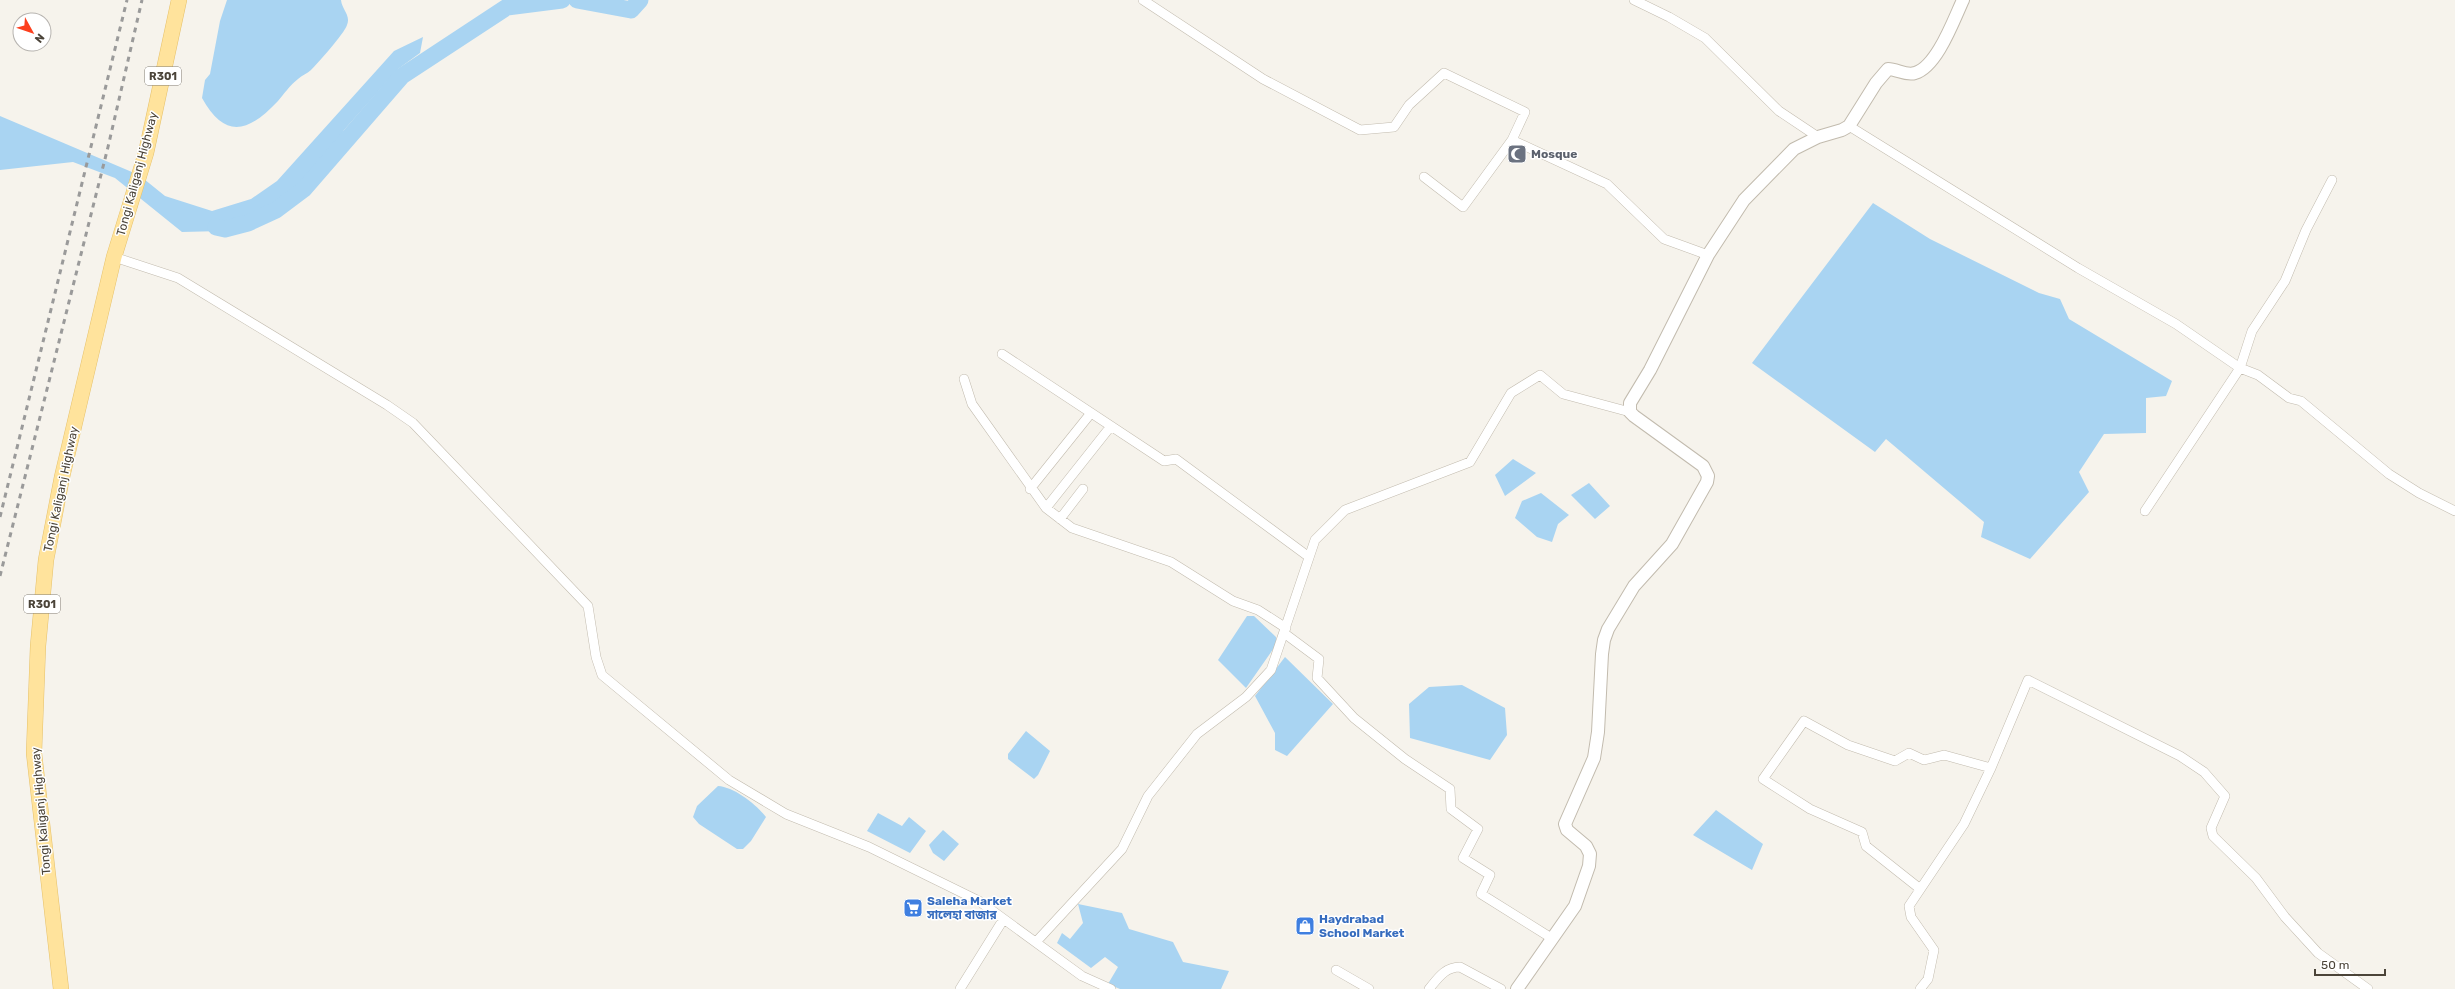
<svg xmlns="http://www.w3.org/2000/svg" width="2455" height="989" font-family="Rubik,'Noto Sans Bengali',sans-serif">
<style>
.water{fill:#a9d4f2}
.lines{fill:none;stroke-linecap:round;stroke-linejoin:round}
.river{stroke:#a9d4f2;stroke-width:17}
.minor-casing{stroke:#c2bbae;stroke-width:10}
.tertiary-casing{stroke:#c2bbae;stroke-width:14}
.primary-casing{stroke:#e6c16a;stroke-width:16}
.minor{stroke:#fff;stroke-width:9}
.tertiary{stroke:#fff;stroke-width:12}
.primary{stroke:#ffe39c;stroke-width:15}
.rail{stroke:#9a9a9a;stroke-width:3;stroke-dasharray:5 5;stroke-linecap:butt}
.labels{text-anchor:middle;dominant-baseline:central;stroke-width:3;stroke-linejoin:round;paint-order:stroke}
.shield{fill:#fff;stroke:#817c74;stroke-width:1}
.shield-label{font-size:11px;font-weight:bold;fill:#4b4439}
.worship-label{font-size:12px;font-weight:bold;fill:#5b616d;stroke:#fff;text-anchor:start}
.street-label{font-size:12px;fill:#4b4439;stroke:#fff}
.shop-label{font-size:12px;font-weight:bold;fill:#366cbe;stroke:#fff;text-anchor:start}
</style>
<rect width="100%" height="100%" fill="#f6f3ec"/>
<path class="water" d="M227 0H341C342 10 351 15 347 25 344 34 318 63 311 70 307 74 302 75 298 79 290 85 284 94 278 101 249 132 225 140 202 98L205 80 210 74 220 21Z
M423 37 420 53 398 69 344 130 321 168 270 214 222 231 182 232 115 178 73 162 0 170V116L139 175 165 196 212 211 251 199 277 181 394 51Z
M1873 203 1930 239 2039 293 2060 299 2069 319 2172 381 2166 396 2146 398V433L2104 434 2079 472 2089 492 2030 559 1981 537 1984 522 1886 439 1875 452 1752 363Z
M1513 459 1536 473 1505 496 1495 475Z
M1589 483 1610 506 1595 519 1571 495Z
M1541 493 1569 515 1558 524 1552 542 1537 537 1515 518 1522 501Z
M1247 616H1254L1276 637V645L1246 688 1218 660Z
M1285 657 1333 704 1287 756 1275 750V733L1255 696Z
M1462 685 1505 708 1507 735 1490 760 1410 738 1409 704 1429 687Z
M1026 731 1050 751 1038 775 1034 779 1008 759V754Z
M718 786C734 787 756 804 766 817L751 841 743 849H737L699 824 693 817 697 806Z
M1716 810 1763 844 1752 870 1693 835Z
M878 813 902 826 909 817 926 831 910 853 867 831Z
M943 830 959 844 944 861 933 853 929 845Z
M1078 904 1122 913 1129 929 1173 942 1183 962 1229 971 1221 989H1120L1108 984 1118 967 1105 957 1091 968 1057 943 1062 933 1070 939 1083 923Z"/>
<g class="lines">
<path class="river" d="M577 0 631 10 640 0
M216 227 225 229 248 223 276 210 304 189 402 76 507 7 562 0"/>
<g class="minor-casing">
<path id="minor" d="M1143 0 1263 79 1360 130 1394 127 1409 105 1444 73 1525 112 1512 140 1607 184 1664 239 1708 255
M1634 0 1669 17 1705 38 1779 111 1818 137
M1849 126 2078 268 2176 324 2240 368 2145 511
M1424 177 1463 207 1512 140
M2332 180 2306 230 2285 281 2252 331 2240 368 2258 375 2289 398 2301 401 2389 474 2419 493 2455 511
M114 257 178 278 387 405 413 423 588 606 596 657 602 675 729 780 786 814 869 847 979 901 1082 976 1111 989
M1002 354 1164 461 1176 459 1309 557
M964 379 972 404 1046 508 1072 528 1171 562 1233 601 1258 610 1286 628
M1030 489 1091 413
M1046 508 1111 426
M1060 519 1083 489
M1284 633 1319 659 1317 678 1354 718 1405 759 1450 789 1451 809 1478 829 1463 858 1490 875 1481 894 1553 939
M1919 888 1866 846 1862 832 1810 809 1763 779 1804 721 1848 745 1895 761 1909 753 1924 760 1944 755 1991 768
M1036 942 1122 849 1148 796 1197 734 1246 697 1271 670 1315 540 1345 510 1470 462 1511 393 1540 375 1563 394 1630 412
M1336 970 1369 989
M960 989 1003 920
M1429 989C1438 978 1445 967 1460 967L1501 989
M1920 989 1928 979 1934 950 1911 917 1909 906 1964 824 1991 768 2028 680 2180 756 2204 772 2225 796 2211 828 2213 836 2256 878 2285 917 2318 953 2368 989"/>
</g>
<g class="tertiary-casing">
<path id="tertiary" d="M1517 989 1575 906 1589 866 1590 854 1586 846 1567 830 1565 824 1594 758 1598 732 1602 654 1604 640 1608 629 1634 586 1672 544 1707 482 1708 476 1703 466 1634 416 1630 412V403L1650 370 1708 255 1744 200 1794 149 1818 137 1842 130 1849 126 1876 83 1888 69C1897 69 1906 76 1915 73 1937 67 1954 19 1963 0"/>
</g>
<g class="primary-casing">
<path id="primary" d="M61 989 34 753 38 646 46 560 62 477 114 257 146 153 179 0"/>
</g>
<use href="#minor" class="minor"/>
<use href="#tertiary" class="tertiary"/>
<use href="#primary" class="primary"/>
<path class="rail" d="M0 517 127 0
M0 576 108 147 142 0"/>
</g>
<defs>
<g id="mosque-square" transform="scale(1)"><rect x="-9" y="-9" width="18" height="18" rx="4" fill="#6b7280" stroke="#fff"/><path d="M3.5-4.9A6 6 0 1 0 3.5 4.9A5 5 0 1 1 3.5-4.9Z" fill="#fff"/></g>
<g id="supermarket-square" transform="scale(1)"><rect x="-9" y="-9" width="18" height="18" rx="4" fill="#3f7fe0" stroke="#fff"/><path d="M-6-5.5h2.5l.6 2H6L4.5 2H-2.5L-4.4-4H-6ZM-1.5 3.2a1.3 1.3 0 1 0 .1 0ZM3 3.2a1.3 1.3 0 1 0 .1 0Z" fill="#fff"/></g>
<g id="shop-square" transform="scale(1)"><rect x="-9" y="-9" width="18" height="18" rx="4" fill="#3f7fe0" stroke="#fff"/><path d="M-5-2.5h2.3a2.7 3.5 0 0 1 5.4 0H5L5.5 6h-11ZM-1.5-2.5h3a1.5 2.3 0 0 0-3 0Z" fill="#fff"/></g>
</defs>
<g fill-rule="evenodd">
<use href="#mosque-square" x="1517" y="154"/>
<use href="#supermarket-square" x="913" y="908"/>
<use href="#shop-square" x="1305" y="926"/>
</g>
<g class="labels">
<g class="shield">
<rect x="145" y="67" width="36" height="18" rx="3"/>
<rect x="24" y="595" width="36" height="18" rx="3"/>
</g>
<g class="shield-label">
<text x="163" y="76">R301</text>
<text x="42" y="604">R301</text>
</g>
<g class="worship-label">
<text x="1531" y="154">Mosque</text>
</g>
<g class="street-label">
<text transform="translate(137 174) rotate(-75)">Tongi Kaliganj Highway</text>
<text transform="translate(61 489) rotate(-78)">Tongi Kaliganj Highway</text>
<text transform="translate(41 811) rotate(-95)">Tongi Kaliganj Highway</text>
</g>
<g class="shop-label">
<text x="927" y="901">Saleha Market<tspan x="927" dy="14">সালেহা বাজার</tspan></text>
<text x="1319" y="919">Haydrabad<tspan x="1319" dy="14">School Market</tspan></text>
</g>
</g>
<g transform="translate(32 32) rotate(130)"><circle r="19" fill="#ffffff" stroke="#b7b4b0"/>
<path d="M0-3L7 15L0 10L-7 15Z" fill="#fc3f1d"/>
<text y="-6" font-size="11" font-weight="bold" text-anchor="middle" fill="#4b4439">N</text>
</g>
<path d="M2315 969v6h70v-6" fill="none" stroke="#4b4439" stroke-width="2"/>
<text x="2321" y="969" font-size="12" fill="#4b4439" stroke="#ffffff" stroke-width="3" paint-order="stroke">50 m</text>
</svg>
